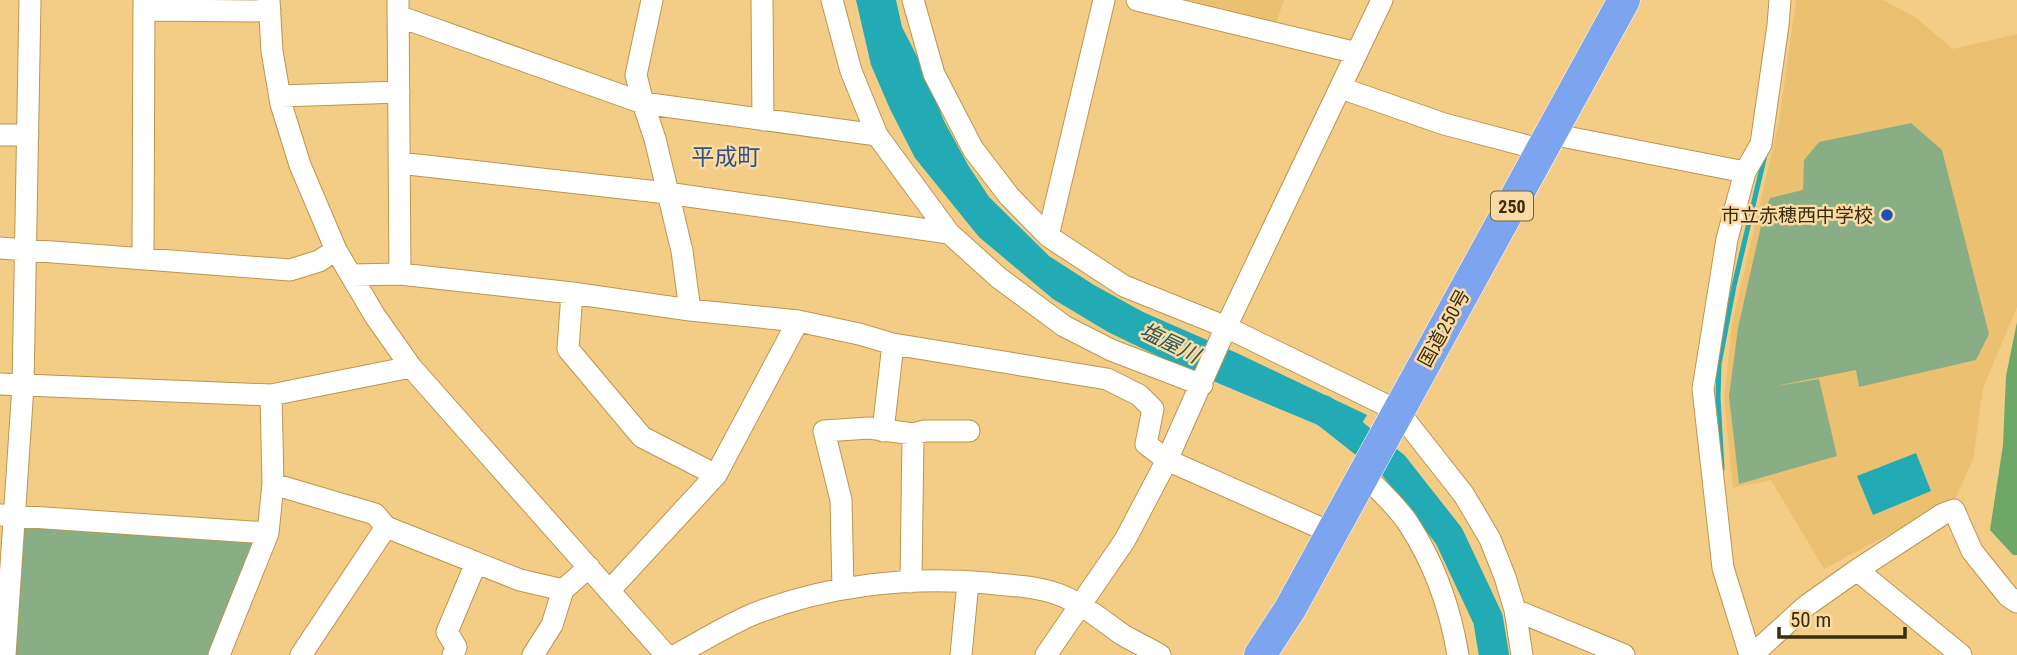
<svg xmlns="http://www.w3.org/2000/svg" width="2017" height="655" font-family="'Roboto Condensed','Noto Sans JP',sans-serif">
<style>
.built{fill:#ebc171}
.green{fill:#89ae85}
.forest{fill:#6ea869}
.water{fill:#22abb4}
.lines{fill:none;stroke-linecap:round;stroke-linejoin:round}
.stream{stroke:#22abb4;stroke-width:5}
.river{stroke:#22abb4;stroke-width:30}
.minor-casing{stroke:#bb9650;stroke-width:23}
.highway-casing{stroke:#fff;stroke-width:33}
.minor{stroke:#fff;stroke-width:21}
.highway{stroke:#7ca4ef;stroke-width:32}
.poi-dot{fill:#1a50bc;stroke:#fadba3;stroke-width:2.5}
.labels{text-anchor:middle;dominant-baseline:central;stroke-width:5;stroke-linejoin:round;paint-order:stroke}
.shield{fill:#fadba3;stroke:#74603b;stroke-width:2}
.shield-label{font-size:18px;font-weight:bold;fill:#3b2c0e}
.poi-label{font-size:19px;fill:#3b2c0e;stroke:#fadba3;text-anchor:end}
.street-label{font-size:19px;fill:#3b2c0e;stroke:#fadba3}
.water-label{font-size:21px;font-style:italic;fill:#25595d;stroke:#fadba3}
.quarter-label{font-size:23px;fill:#325088;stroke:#fadba3}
</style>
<rect width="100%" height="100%" fill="#f3cd86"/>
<path class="built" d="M1178 0H1284L1276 23Z
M1796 0H1883L1915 17 1953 49 2017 34V307L1983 388 1973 460 1955 499 1824 569 1771 480 1733 488 1724 400 1732 324 1779 122Z"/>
<path class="green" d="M1911 123 1942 150 1989 334 1976 360 1859 387 1856 370 1776 386 1819 379 1837 456 1739 484 1729 396 1738 328 1763 217 1770 198 1803 190 1804 160 1819 142Z
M29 525 251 540 256 548 213 655H12L19 533Z"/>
<path class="forest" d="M2017 322V555H2013L1990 530 2003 445 2006 376Z"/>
<path class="water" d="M856 0H896L902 27 924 70 944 121 968 165 989 197 1049 256 1094 285 1143 312 1239 354 1367 415 1348 446 1318 425 1189 371 1108 332 1053 299 979 237 915 158 890 109 871 65Z
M1916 453 1931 491 1873 515 1857 476Z"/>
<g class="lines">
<path class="stream" d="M1722 469 1718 397 1719 364 1734 286 1765 155"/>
<path class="river" d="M1323 410 1394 466 1449 536 1488 619 1494 655"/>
<g class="minor-casing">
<path id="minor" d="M269 0 272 51 281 104 300 165 336 250 375 316 411 367 666 655
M398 0 400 274
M652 0 636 75 643 103 655 139 682 251 690 310
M762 0 763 120
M832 0 851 71 877 135 949 233 999 278 1064 326 1111 350 1202 385
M913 0 934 74 973 149 1009 196 1048 236 1124 286 1226 327 1398 411 1464 495 1490 539 1505 577 1515 610 1522 655
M1137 0 1357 53
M144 10 270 11
M398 16 643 103 877 135
M1341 88 1444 124 1543 150
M280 96 399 92
M1551 134 1745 172
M0 135H28
M399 163 667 193 949 233
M1048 236 1104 0
M0 248 290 270 319 261 336 250
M143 259 144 0
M351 275 400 274 572 293 690 310 798 321 859 334 893 344 1107 379 1139 395 1153 409 1146 444 1167 460 1332 533
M572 293 568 349 642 437 716 475
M0 384 271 395 411 367
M883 431 893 344
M1364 475C1379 490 1396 505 1408 523 1435 564 1450 607 1458 655
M273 484 375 514 386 527 520 580 563 590
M1 515 268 533
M1857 570 1961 655
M911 582 913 434
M843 588 841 500 824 431 869 428 913 434 925 431H969
M609 591 716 475 798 321
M1515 610 1624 655
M5 655 23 386 30 0
M219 655 268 533 273 484 271 395
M301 655 386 527
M453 655 456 647 447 632 476 563
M533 655 552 625 563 590 589 567
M676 655C702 641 729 624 756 613 829 585 910 576 987 583 1013 586 1041 586 1065 597 1086 606 1104 622 1123 635 1135 642 1148 648 1160 655
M961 655 968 582
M1046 655 1125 540 1167 460 1226 327 1382 0
M1750 655 1723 568 1703 389 1727 239 1745 172 1761 144 1778 25 1780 0
M1752 655 1806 606 1857 570 1943 514 1954 510 1972 551 2008 596 2017 602"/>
</g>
<g class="highway-casing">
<path id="highway" d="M1260 655 1290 609 1624 0"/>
</g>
<use href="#minor" class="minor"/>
<use href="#highway" class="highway"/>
</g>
<circle class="poi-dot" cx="1887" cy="215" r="7"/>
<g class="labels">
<rect class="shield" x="1491" y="191.5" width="42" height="29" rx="5"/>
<g class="shield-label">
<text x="1512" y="206">250</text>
</g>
<g class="poi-label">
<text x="1873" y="215">市立赤穂西中学校</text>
</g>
<g class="street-label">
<text transform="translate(1444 328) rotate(-61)">国道250号</text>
</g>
<g class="water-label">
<text transform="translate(1170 343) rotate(26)">塩屋川</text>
</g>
<g class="quarter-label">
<text x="726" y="157">平成町</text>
</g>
</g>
<path d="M1779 627v10h126v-10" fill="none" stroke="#3b2c0e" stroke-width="3.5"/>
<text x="1790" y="627" font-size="21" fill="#3b2c0e" stroke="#fadba3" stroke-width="5" paint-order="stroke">50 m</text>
</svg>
